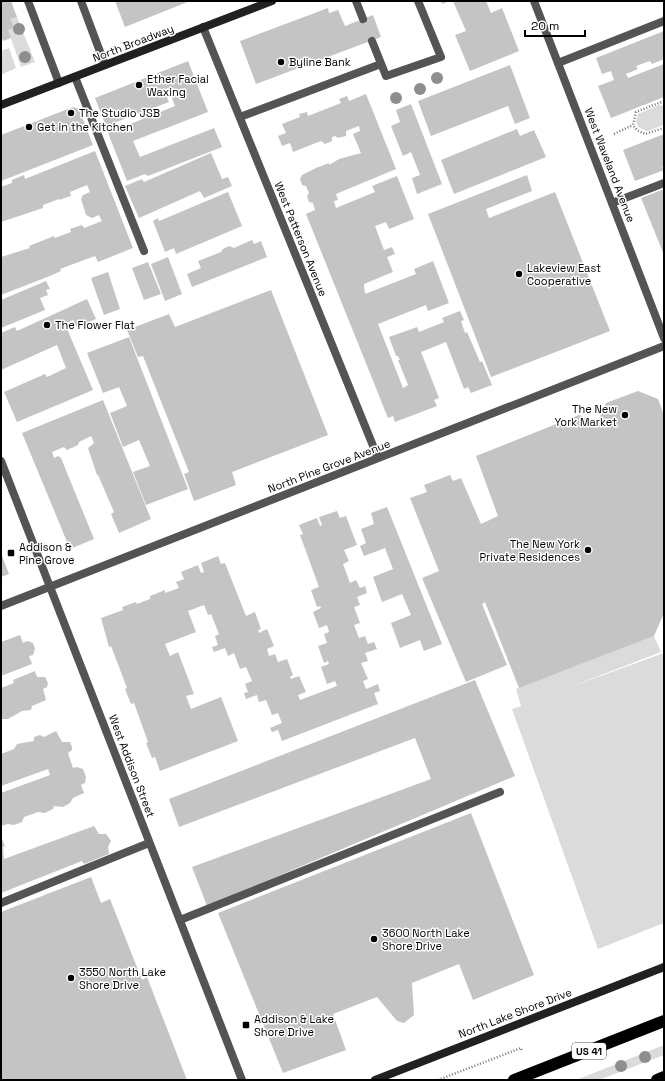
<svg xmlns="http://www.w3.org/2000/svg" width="665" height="1081" font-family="'Space Grotesk',sans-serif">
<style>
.green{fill:#dbdbdb}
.building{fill:#c4c4c4}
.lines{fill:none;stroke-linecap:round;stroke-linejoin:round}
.path{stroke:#767676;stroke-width:2.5;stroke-dasharray:1 2;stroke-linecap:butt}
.service{stroke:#545454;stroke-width:8}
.minor{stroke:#545454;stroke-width:8}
.tertiary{stroke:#545454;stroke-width:8}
.secondary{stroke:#212121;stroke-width:8}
.motorway{stroke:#000;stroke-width:12}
.tree{fill:#8e8e8e}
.poi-dot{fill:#000;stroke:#fff;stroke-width:1.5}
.labels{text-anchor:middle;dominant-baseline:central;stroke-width:3;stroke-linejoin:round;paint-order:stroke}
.shield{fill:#fff;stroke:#4c4c4c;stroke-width:1}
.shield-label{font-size:10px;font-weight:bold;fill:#000}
.street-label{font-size:11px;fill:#000;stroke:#fff}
.poi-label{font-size:11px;fill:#000;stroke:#fff;text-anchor:start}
</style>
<rect width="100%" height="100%" fill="#fff"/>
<path class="green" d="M17 17 35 62 21 67 8 30 13 27 10 19Z
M9 48 16 68 1 75V51Z
M659 105 664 106V125L647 131 638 127 636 121 638 114Z
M654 636 661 652 565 689 664 653V923L598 949 512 709 521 706 516 689Z
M664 1045V1055L599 1080H576Z"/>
<path class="building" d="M1 1H11L17 17 10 19 14 27 8 30 11 38 3 41 1 35Z
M115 1H190L125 27Z
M441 1H450L442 4Z
M453 1H486L491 13 502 8 519 51 470 71 455 35 466 31Z
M328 8 329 13 338 10 345 26 373 15 381 37 256 84 240 41Z
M664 31V59L652 64 650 61 636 66 638 69 626 74 628 78 664 64V97L611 118 598 86 614 80 611 71 602 74 596 58Z
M188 61 208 112 133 141 140 157 214 128 222 147 148 176 145 174 127 181 108 133 175 106 168 88 164 90 169 102 106 126 95 98Z
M510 65 530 118 515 124 508 106 431 136 418 101Z
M366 94 396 169 336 194 338 200 334 201 336 208 375 192 372 186 397 176 414 219 389 229 386 222 375 226 384 250 392 247 395 254 387 257 393 272 364 284 365 294 416 274 414 269 433 261 449 303 428 311 426 305 378 324 403 388 408 385 398 360H400L398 356H396L389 337 417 327 419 332 444 322 442 318 460 311 464 320 461 321 465 333 467 332 480 362 482 361 492 385 471 393 468 387 464 389 446 342 421 352 439 398 434 400 437 406 395 422 393 416 388 418 306 214 315 210 313 203 309 202 307 196 309 193 306 186 302 185 300 179 302 175 316 168 329 163V165L339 159 361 153 353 134 360 131 359 126 346 131V136L338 138 335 136 332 137V141L325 144 321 141 293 152 290 143 282 146 278 136 286 133 282 124 300 117 299 114 307 112 308 116 341 103 339 99 347 96 349 101Z
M411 104 442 184 417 194 412 178 420 175 411 152 403 156 391 126 400 122 396 110Z
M73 107 79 109 93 145 1 181V135Z
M517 129 520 136 534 130 546 157 454 194 441 160Z
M664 134V166L662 167 664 170 635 181 623 150Z
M95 151 133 248 98 262 95 256 60 269 61 271 50 276 1 295V257L30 248 29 246 54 236 55 238 71 232 70 229 82 225 84 228 102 221 99 215 92 218 86 215 81 199 83 195 90 192 87 185 70 192 71 196 59 200V199L43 205V208L1 222V187L12 183V180L24 175 25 179Z
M211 153 222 179 228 177 232 186 204 198 200 191 139 218 125 186 142 179 144 182Z
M527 175 532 191 486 209 489 218 555 192 610 331 491 377 428 214Z
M664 189V255L641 198Z
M228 192 242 226 176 254 174 248 165 252 153 221 158 218 159 221Z
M252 240 254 244 261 241 267 257 192 287 187 274 201 268 198 261 221 252 223 249 229 246 234 248Z
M168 257 182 294 165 301 151 264Z
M148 262 161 294 144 300 132 268Z
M108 272 120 309 104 315 91 278Z
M46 281 50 289 46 290 48 295 40 298 45 310 1 328V300Z
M271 290 328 435 232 472 236 485 194 501 184 474 189 472 143 356 138 357 127 330 169 314 175 327Z
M87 299 96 319 77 327 73 320 65 324 93 390 17 422 4 392 45 374 47 377 66 368 57 345 1 370V333L15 327 17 331Z
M129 337 188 489 146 505 133 472 150 466 139 440 123 447 110 413 127 406 119 387 103 393 87 353Z
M638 391 658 399 664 415V613L654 636 519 688 485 602 482 604 507 665 466 682 422 578 439 571 410 498 427 492 424 485 450 475 453 481 461 478 481 524 498 516 476 456 579 415 597 423 606 403Z
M103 400 151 519 119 533 111 514 114 512 98 475H97L88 448 94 443 91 436 79 442 78 445 67 450 64 447 52 452 54 458 58 456 61 458 94 539 70 549 22 433Z
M387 507 442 644 424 651 420 640 400 648 391 623 411 615 402 594 382 602 373 577 393 569 385 548 364 556 360 546 366 543 361 529 374 524 371 513Z
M337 511 340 518 346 516 357 545 344 550 349 561 343 564 350 583 356 580 360 588 365 586 367 593 357 597 360 605 354 607 360 623 354 625 359 638 365 636 368 644 374 642 377 649 365 653 368 661 361 663 368 679 363 681 366 689 378 684 380 691 374 693 378 704 282 741 278 730 272 732 270 728 282 723 278 713 272 715 266 700 259 702 257 695 246 699 244 693 248 692 245 684 252 681 246 667 240 669 234 653 228 656 225 648 214 652 212 647 218 645 215 636 219 634 211 614 208 615 204 605 188 611 196 632 165 644 170 656 178 652 194 694 186 696 191 709 221 697 238 741 160 771 155 757 152 758 146 743 148 742 134 703 131 704 125 689 127 688 111 646 109 647 101 618 123 610 122 607 136 602 137 604 150 599V596L165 590V593L179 588 176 582 184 579 181 572 198 565 201 573 204 572 201 563 218 556 221 564 225 563 246 616 255 612 261 629 258 630 259 633 267 629 274 646 267 649 269 656 275 654 278 662 287 659 293 675 290 677 291 679 299 676 306 692 298 695 300 700 337 686 335 681 327 684 321 667 329 664 328 661 324 663 318 646 327 643 324 634 329 632 327 625 319 628 313 612 321 608 320 606 317 607 311 590 319 587 300 535 303 534 299 525 317 518 320 526 322 525 319 517Z
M1 553 9 574 1 577Z
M20 635 23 643 27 641 33 643 35 649 33 655 29 656 32 664 1 676V642Z
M35 671 37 677H45L48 683 47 687 43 689 46 700 32 706 31 710 22 711 8 719H1V688L14 683 13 680Z
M475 680 515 776 207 906 192 867 431 779 415 738 179 827 169 799Z
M56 731 62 742H70L72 747V750L68 753 73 768 77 767 83 769 86 777 85 783 81 785 84 793 73 798 70 803 63 807 54 806 53 809 45 813 38 812 24 817 22 822 14 825 8 824 1 826V793L50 775 48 769 1 786V754L14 749 17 744 34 741V737L40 735 44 737Z
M471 813 534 975 473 1000 459 964 412 983 414 1015 404 1023 397 1021 377 997 333 1014 346 1050 283 1073 218 913Z
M94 826 99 834H106L111 841 108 847 109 854 84 864 82 861 1 893V837L5 846 3 847 4 859Z
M91 877 101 903 110 899 142 980 147 977 187 1080H1V912Z"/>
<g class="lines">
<path class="path" d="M664 101 636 112 633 125 637 130 645 134 664 128
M614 134 633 125
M438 1080 521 1048 522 1051"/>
<path class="service" d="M28 1 59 83
M81 1 105 65
M356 1 363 19
M372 41 386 76 441 57 418 1
M558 63 664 21
M75 77 144 251
M240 117 381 64
M612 203 664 183
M1 903 149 843
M180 920 500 792"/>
<path class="minor" d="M534 1 664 338
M203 27 378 458
M1 606 664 346"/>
<path class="tertiary" d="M1 461 242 1080"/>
<path class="secondary" d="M1 105 272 1
M375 1080 664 967"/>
<path class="motorway" d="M514 1080 664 1021
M657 1080 664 1077"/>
</g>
<g class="tree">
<circle cx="19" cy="29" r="6"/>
<circle cx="25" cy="57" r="6"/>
<circle cx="437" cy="78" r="6"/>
<circle cx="420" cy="89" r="6"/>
<circle cx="396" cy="98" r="6"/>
<circle cx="645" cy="1057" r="6"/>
<circle cx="621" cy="1066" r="6"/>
</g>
<g class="poi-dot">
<circle cx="281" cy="62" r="4"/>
<circle cx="139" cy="85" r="4"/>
<circle cx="71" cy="113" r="4"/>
<circle cx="29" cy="127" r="4"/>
<circle cx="519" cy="274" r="4"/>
<circle cx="47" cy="325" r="4"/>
<circle cx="625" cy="415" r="4"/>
<circle cx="588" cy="550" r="4"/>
<rect x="7" y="549" width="8" height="8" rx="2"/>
<circle cx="374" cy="939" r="4"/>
<circle cx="71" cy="978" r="4"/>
<rect x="242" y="1021" width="8" height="8" rx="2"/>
</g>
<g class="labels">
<rect class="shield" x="572" y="1043" width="34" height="16" rx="3"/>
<g class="shield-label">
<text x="589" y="1051">US 41</text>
</g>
<g class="street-label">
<text transform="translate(133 43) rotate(-21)">North Broadway</text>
<text transform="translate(610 165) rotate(69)">West Waveland Avenue</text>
<text transform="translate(301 239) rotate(68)">West Patterson Avenue</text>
<text transform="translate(329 466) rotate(-21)">North Pine Grove Avenue</text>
<text transform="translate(132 766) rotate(69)">West Addison Street</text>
<text transform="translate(515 1013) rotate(-21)">North Lake Shore Drive</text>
</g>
<g class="poi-label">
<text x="289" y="62">Byline Bank</text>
<text x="147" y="79">Ether Facial<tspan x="147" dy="13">Waxing</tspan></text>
<text x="79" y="113">The Studio JSB</text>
<text x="37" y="127">Get in the Kitchen</text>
<text x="527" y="268">Lakeview East<tspan x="527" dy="13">Cooperative</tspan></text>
<text x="55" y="325">The Flower Flat</text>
<text x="617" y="409" text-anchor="end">The New<tspan x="617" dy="13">York Market</tspan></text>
<text x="580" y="544" text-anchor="end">The New York<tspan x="580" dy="13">Private Residences</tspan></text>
<text x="19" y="547">Addison &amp;<tspan x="19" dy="13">Pine Grove</tspan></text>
<text x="382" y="933">3600 North Lake<tspan x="382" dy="13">Shore Drive</tspan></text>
<text x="79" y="972">3550 North Lake<tspan x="79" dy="13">Shore Drive</tspan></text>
<text x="254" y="1019">Addison &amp; Lake<tspan x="254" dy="13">Shore Drive</tspan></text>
</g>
</g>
<rect width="665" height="1081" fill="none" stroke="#000000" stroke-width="4"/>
<path d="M525 30v6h60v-6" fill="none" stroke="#000000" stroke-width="2"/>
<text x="531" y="30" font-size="12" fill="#000000" stroke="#ffffff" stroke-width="3" paint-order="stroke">20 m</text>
</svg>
